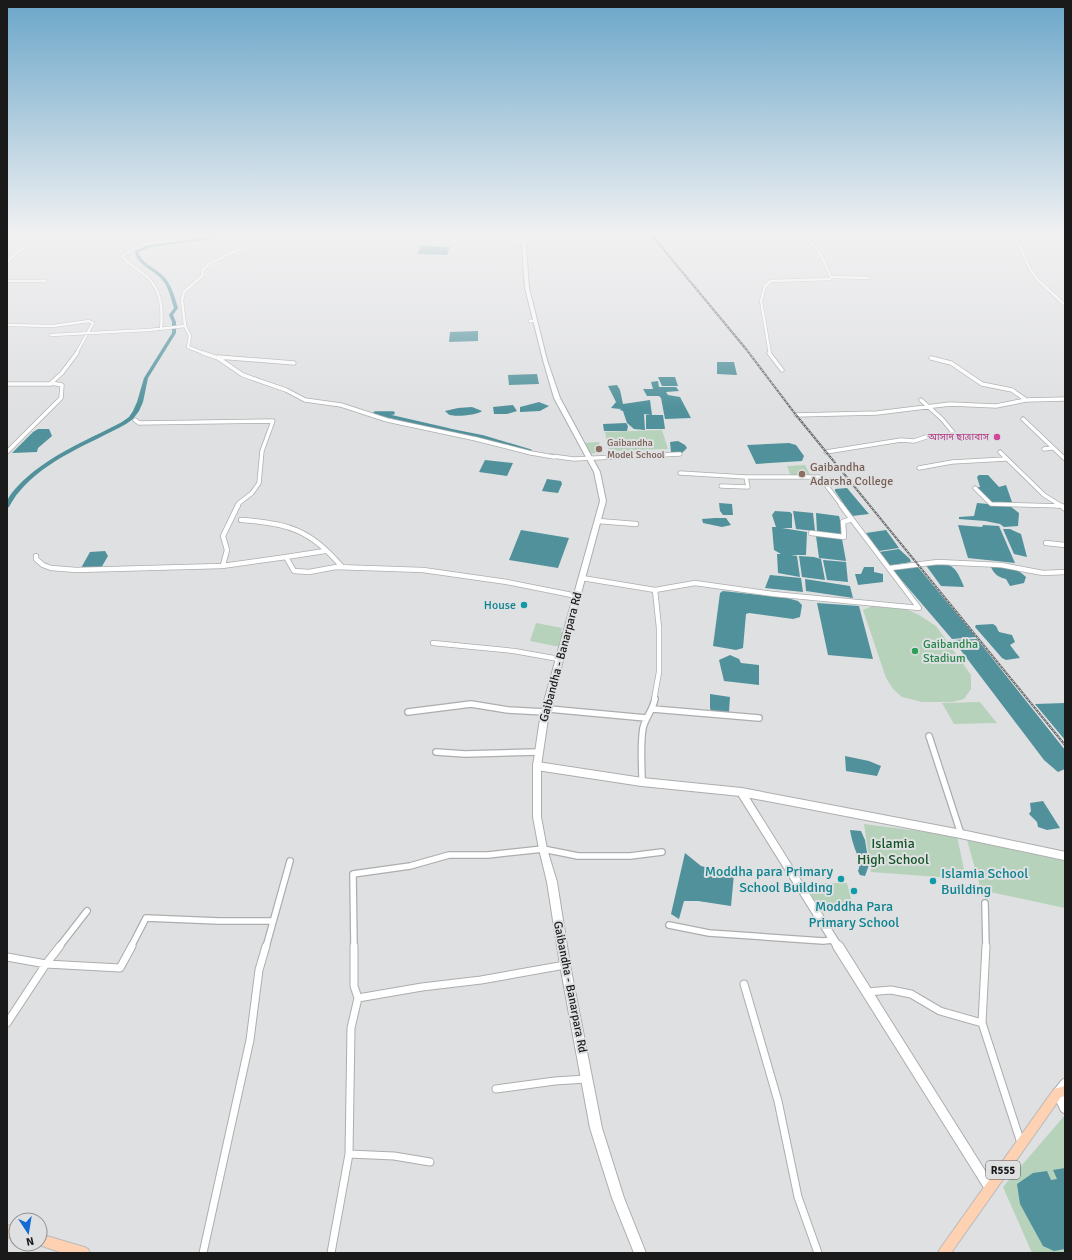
<svg xmlns="http://www.w3.org/2000/svg" width="1072" height="1260" font-family="Signika,'Noto Sans Bengali',sans-serif">
<style>
.green{fill:#b7d2bb}
.water{fill:#50919b}
.lines{fill:none;stroke-linecap:round;stroke-linejoin:round}
.canal{stroke:#50919b;stroke-width:3.5}
.river{fill:#50919b;fill-rule:evenodd}
.minor-far4-casing{stroke:#acadae;stroke-width:3.5}
.minor-far3-casing{stroke:#acadae;stroke-width:5}
.minor-far2-casing{stroke:#acadae;stroke-width:6}
.minor-far1-casing{stroke:#acadae;stroke-width:8}
.minor-casing{stroke:#acadae;stroke-width:9}
.tertiary-far1-casing{stroke:#acadae;stroke-width:10}
.tertiary-casing{stroke:#acadae;stroke-width:12}
.secondary-casing{stroke:#acadae;stroke-width:2}
.primary-casing{stroke:#bababb;stroke-width:2}
.minor-far4{stroke:#fff;stroke-width:2.5}
.minor-far3{stroke:#fff;stroke-width:3.5}
.minor-far2{stroke:#fff;stroke-width:4.5}
.minor-far1{stroke:#fff;stroke-width:5.5}
.minor{stroke:#fff;stroke-width:7}
.tertiary-far1{stroke:#fff;stroke-width:8}
.tertiary{stroke:#fff;stroke-width:10}
.secondary{fill:#fff;fill-rule:evenodd}
.primary{fill:#fed1b2;fill-rule:evenodd}
.rail-casing{stroke:#6b6c6d;stroke-width:2}
.rail{stroke:#dfe0e2;stroke-width:1;stroke-dasharray:2;stroke-linecap:butt}
.minor-bridge-casing{stroke:#acadae;stroke-width:5;stroke-linecap:butt}
.minor-bridge{stroke:#fff;stroke-width:3.5}
.hotel-dot{fill:#d1479c;stroke:#dfe0e2;stroke-width:1.5}
.education-dot{fill:#8d6e63;stroke:#dfe0e2;stroke-width:1.5}
.culture-dot{fill:#0f9aa8;stroke:#dfe0e2;stroke-width:1.5}
.leisure-dot{fill:#2e9e5b;stroke:#dfe0e2;stroke-width:1.5}
.labels{text-anchor:middle;dominant-baseline:central;stroke-width:4;stroke-linejoin:round;paint-order:stroke}
.far-hotel-label{font-size:10px;fill:#b23c85;stroke:#dfe0e2;text-anchor:end}
.far-education-label{font-size:10px;fill:#785e54;stroke:#dfe0e2;text-anchor:start}
.shield{fill:#dfe0e2;stroke:#555557;stroke-width:1}
.shield-label{font-size:11px;font-weight:bold;fill:#1a1a1b}
.education-label{font-size:12px;fill:#785e54;stroke:#dfe0e2;text-anchor:start}
.culture-label{font-size:12px;fill:#0d838f;stroke:#dfe0e2;text-anchor:end}
.leisure-label{font-size:12px;fill:#27864d;stroke:#dfe0e2;text-anchor:start}
.street-label{font-size:12px;fill:#1a1a1b;stroke:#dfe0e2}
.near-park-label{font-size:14px;fill:#145528;stroke:#dfe0e2}
.near-culture-label{font-size:14px;fill:#0d838f;stroke:#dfe0e2;text-anchor:end}
</style>
<rect width="100%" height="100%" fill="#dfe0e2"/>
<path class="green" d="M662 430 668 449 609 451 605 432Z
M599 442 602 452 588 454 584 443Z
M805 465 811 476 791 477 787 466Z
M872 606 904 608 919 615 936 626 971 675V689L964 699 952 702H922L902 697 893 689 886 678 863 610Z
M536 623 562 628 561 632 565 633 560 647 530 641Z
M980 702 997 723 954 724 942 703Z
M864 824 957 836 966 879 871 872Z
M967 840 1065 861V908L981 890Z
M823 883H847L853 907 818 906 805 884Z
M1065 1115V1253H1032L1003 1187Z"/>
<path class="water" d="M421 246 450 247 447 255 417 254Z
M478 331V341L449 342 450 332Z
M717 362H734L737 375 717 374Z
M537 374 539 384 509 385 508 375Z
M658 377H675L678 386H662Z
M658 381 659 387H676L679 391 666 392 668 395 680 397 691 418 665 419 661 398 659 396H647L643 389H653L651 382Z
M617 385 620 390 623 404 650 400 652 415H663L665 429H646V415H651L644 414 645 430 634 429 627 423 623 411 620 410 621 408 620 409 611 408 616 402 608 386Z
M539 402 549 406 540 411 520 412V407Z
M513 405 517 411 507 414H494L493 407Z
M472 407 482 411C478 415 456 417 450 415 449 415 445 411 445 411L458 408Z
M626 423 628 426 627 431H604L603 424Z
M38 429H49L52 436 38 448 37 452 12 453 33 432Z
M678 441 685 445 687 448 682 453 674 454 671 452 670 442Z
M789 443 796 445 804 456 802 461 756 464 747 445Z
M485 460 513 463 507 476 479 472Z
M979 475H988L999 487 1006 485 1012 502H988L975 488 980 487 977 477Z
M547 479 561 481 562 484 558 493 542 491Z
M847 488 869 514 852 516 835 491V489Z
M719 503 732 504 733 515H723L720 511Z
M977 503 1010 506 1019 513 1018 526 1004 527 1000 524 985 521 959 519V517L974 516Z
M775 511 790 512 792 514V528H782L807 532 806 555H791L797 556 800 577 778 573 777 554H781L774 550 772 527H776L772 515Z
M793 511 813 513 815 531 796 529Z
M816 513 839 516 843 532 841 535 817 532Z
M715 518H726L731 525 722 527 703 523 702 519Z
M958 525 982 527 983 525 999 526 1015 563 968 558Z
M1003 529H1010L1021 534 1027 557 1014 554Z
M521 530 569 538 558 568 509 560Z
M886 530 899 548 879 551 866 533Z
M816 536 842 539 846 561 819 558Z
M899 549 910 559 911 562 888 566 879 552Z
M105 551 108 556 101 568H81L90 552Z
M799 556 814 557 821 559 825 580 802 577Z
M823 560 846 562 848 582 827 580Z
M925 564C950 564 954 561 964 587L941 586Z
M917 566 976 637 952 639 892 569Z
M864 567H874V572L883 574V582L858 585 855 574H861Z
M991 567C1005 567 1015 566 1026 577L1024 583 1010 586 1006 579C998 577 994 574 991 567Z
M770 575 801 578 803 592 765 588Z
M805 579 850 586 853 598 806 591Z
M723 591 787 598 798 601 802 605 800 617 793 619 749 613 746 614 743 648 736 650 713 646 720 593Z
M817 603 859 606 873 659 828 655Z
M993 624 996 626 999 632 1012 635 1015 642 1010 645 1020 658 1006 660 1002 658 975 627 976 625Z
M977 639 1065 750V769L1058 772 1044 760 953 640Z
M730 655 739 659 741 663 759 665V685L724 681 719 660Z
M710 694 730 697 729 712 711 711 710 708Z
M1065 703V740L1035 704Z
M845 756 869 761 881 766 877 776 846 771Z
M1043 801 1060 828 1047 830 1038 827 1037 822 1029 814 1031 811 1030 803Z
M850 830 861 831 865 840 869 865 865 876 860 875 858 871C862 861 857 856 854 846 852 841 851 835 850 830Z
M685 853 701 866 734 874 731 906 698 901H684L679 919 671 914Z
M1065 1168V1249L1054 1251 1043 1246 1020 1204 1017 1184 1033 1173 1047 1171 1051 1180 1057 1179 1053 1170Z"/>
<g class="lines">
<path class="canal" d="M393 413H375L449 430
M448 430 483 437 530 451"/>
<path class="river" d="M221 233H228L203 240 151 247 138 252C143 265 157 268 166 279 172 287 175 298 178 308L173 315 176 322V333L148 378 143 402 139 411 133 419 126 424C90 444 46 459 19 492 15 496 12 502 9 507L7 508C7 506 7 504 7 502 8 497 14 490 17 487 46 456 86 441 122 422L129 417 133 411 137 402 144 378 172 333V322L169 315 174 308C171 299 169 289 164 282 156 270 136 266 135 251L150 245 203 238Z"/>
<g class="minor-far4-casing">
<path id="minor-far4" d="M408 233 523 241
M1011 233 1020 246 1030 269 1038 280 1065 305
M523 240 591 239 642 233
M7 262 31 240
M831 277 869 278
M7 281H45
M530 321H535
M7 325 53 326 89 321 93 323 76 354
M161 329C163 307 161 285 141 272 135 267 126 263 122 256L142 244 186 239 213 233
M51 335 149 330 185 326
M206 354 188 347 190 336 185 326 182 300 184 292 202 276 203 270 210 263 254 243 263 233
M770 354 761 301 765 286 771 281 830 279 831 277 820 253 802 233"/>
</g>
<g class="minor-far3-casing">
<path id="minor-far3" d="M203 353 218 358 243 375 286 390 305 400 341 405 387 420 476 439 531 453
M769 353 782 370
M218 357 294 363
M931 358 951 363 982 384 1012 390 1026 400
M7 384H51
M921 400 942 419 956 436
M796 415 877 413 950 404 996 406 1026 400 1065 399
M1023 419 1065 459
M135 420 139 423 273 421 262 451 259 483 252 493 239 503 238 506
M1044 449 1052 448
M7 452 61 398 62 385 51 383 62 373 77 353
M826 452 901 440 914 441 929 436H968
M1000 452 1044 495 1060 505
M551 456 574 459 680 454
M919 468 952 462 1006 459
M680 473 746 477H820L842 506
M721 486 748 487 746 477
M975 488 991 504 1062 506"/>
</g>
<g class="minor-far2-casing">
<path id="minor-far2" d="M1056 505 1062 506 1065 509
M241 520C288 523 311 530 342 567
M598 521 636 524
M811 533 844 537 843 522 852 519
M1046 543 1065 545
M36 556V559L43 565 51 568 76 570 222 566 286 557 294 571 309 572 336 567 423 570 507 582 577 596
M286 557 325 551
M223 565 227 550 223 536 238 505
M890 568 938 562 1001 565 1043 573 1065 572
M582 578 655 590 695 583 773 594 919 608 841 505
M433 643 514 651 559 659
M654 700 659 672V628L655 590"/>
</g>
<g class="minor-far1-casing">
<path id="minor-far1" d="M653 709 759 718
M408 712 471 704 508 710 545 712 549 709 646 718
M929 736 961 834
M436 752 465 754 539 752
M642 782C642 765 640 745 643 728 646 716 652 712 655 699
M985 903 986 947
M669 925 709 933 823 941 833 940
M59 947 87 911
M131 947 146 918 219 921H273
M266 947 290 861
M354 947 353 874 410 866 449 855H488L543 849 578 856H630L662 852"/>
</g>
<g class="minor-casing">
<path id="minor" d="M986 946 982 1023 1021 1143
M7 957 46 964 120 968 132 946
M744 984 778 1101 798 1197 818 1253
M867 992 891 990 911 994 940 1011 982 1023
M358 998 422 987 481 980 565 965
M7 1023 46 964 60 946
M496 1089 555 1081 586 1079
M349 1154 394 1156 430 1162
M203 1253 250 1040 259 970 266 946
M331 1253 349 1154 351 1028 358 998 354 986V946"/>
</g>
<g class="tertiary-far1-casing">
<path id="tertiary-far1" d="M537 766 642 782 741 792 838 947
M741 792 961 834 1065 856"/>
</g>
<g class="tertiary-casing">
<path id="tertiary" d="M838 946 990 1188
M1065 1084 1058 1093 1065 1108"/>
</g>
<g class="secondary-casing">
<path id="secondary" d="M521 233H525L529 288 547 360 560 398 600 472 606 501 549 712 541 766V817L547 849 557 882 570 965 602 1128 624 1198 646 1253H634L612 1198 590 1128 560 965 547 882 539 849 533 817V766L541 712 600 501 594 472 554 398 543 360 525 288Z"/>
</g>
<g class="primary-casing">
<path id="primary" d="M1065 1086V1096L1061 1097 951 1253H938L940 1249 1054 1089Z
M7 1225 16 1227V1239L7 1237Z
M40 1234 84 1247 88 1249 90 1253H63L36 1244H40Z"/>
</g>
<use href="#minor-far4" class="minor-far4"/>
<use href="#minor-far3" class="minor-far3"/>
<use href="#minor-far2" class="minor-far2"/>
<use href="#minor-far1" class="minor-far1"/>
<use href="#minor" class="minor"/>
<use href="#tertiary-far1" class="tertiary-far1"/>
<use href="#tertiary" class="tertiary"/>
<use href="#secondary" class="secondary"/>
<use href="#primary" class="primary"/>
<g class="rail-casing">
<path id="rail" d="M650 233 746 349 796 415 1065 745"/>
</g>
<use href="#rail" class="rail"/>
<g class="minor-bridge-casing">
<path id="minor-bridge" d="M531 453 554 457"/>
</g>
<use href="#minor-bridge" class="minor-bridge"/>
</g>
<linearGradient id="sky" x2="0" y2="1"><stop stop-color="#6ba6c9"/><stop offset="0.57" stop-color="#f1f1f2"/><stop offset="1" stop-color="#f1f1f2" stop-opacity="0"/></linearGradient>
<rect width="1072" height="410" fill="url(#sky)"/>
<circle class="hotel-dot" cx="997" cy="437" r="4"/>
<g class="education-dot">
<circle cx="599" cy="449" r="4"/>
<circle cx="802" cy="474" r="4"/>
</g>
<g class="culture-dot">
<circle cx="524" cy="605" r="4"/>
<circle cx="841" cy="879" r="4"/>
<circle cx="933" cy="881" r="4"/>
<circle cx="854" cy="891" r="4"/>
</g>
<circle class="leisure-dot" cx="915" cy="651" r="4"/>
<g class="labels">
<g class="far-hotel-label">
<text x="989" y="437">আসাদ ছাত্রাবাস</text>
</g>
<g class="far-education-label">
<text x="607" y="443">Gaibandha<tspan x="607" dy="12">Model School</tspan></text>
</g>
<rect class="shield" x="986" y="1161" width="34" height="18" rx="3"/>
<g class="shield-label">
<text x="1003" y="1170">R555</text>
</g>
<g class="education-label">
<text x="810" y="467">Gaibandha<tspan x="810" dy="14">Adarsha College</tspan></text>
</g>
<g class="culture-label">
<text x="516" y="605">House</text>
</g>
<g class="leisure-label">
<text x="923" y="644">Gaibandha<tspan x="923" dy="14">Stadium</tspan></text>
</g>
<g class="street-label">
<text transform="translate(561 657) rotate(-75)">Gaibandha - Banarpara Rd</text>
<text transform="translate(570 987) rotate(79)">Gaibandha - Banarpara Rd</text>
</g>
<g class="near-park-label">
<text x="893" y="843">Islamia<tspan x="893" dy="16">High School</tspan></text>
</g>
<g class="near-culture-label">
<text x="833" y="871">Moddha para Primary<tspan x="833" dy="16">School Building</tspan></text>
<text x="941" y="873" text-anchor="start">Islamia School<tspan x="941" dy="16">Building</tspan></text>
<text x="854" y="906" text-anchor="middle">Moddha Para<tspan x="854" dy="16">Primary School</tspan></text>
</g>
</g>
<rect width="1072" height="1260" fill="none" stroke="#1a1a1b" stroke-width="16"/>
<g transform="translate(28 1232) rotate(168)"><circle r="19" fill="#dfe0e2" stroke="#909192"/>
<path d="M0-3L7 15L0 10L-7 15Z" fill="#146ad3"/>
<text y="-6" font-size="11" font-weight="bold" text-anchor="middle" fill="#1a1a1b">N</text>
</g>
</svg>
